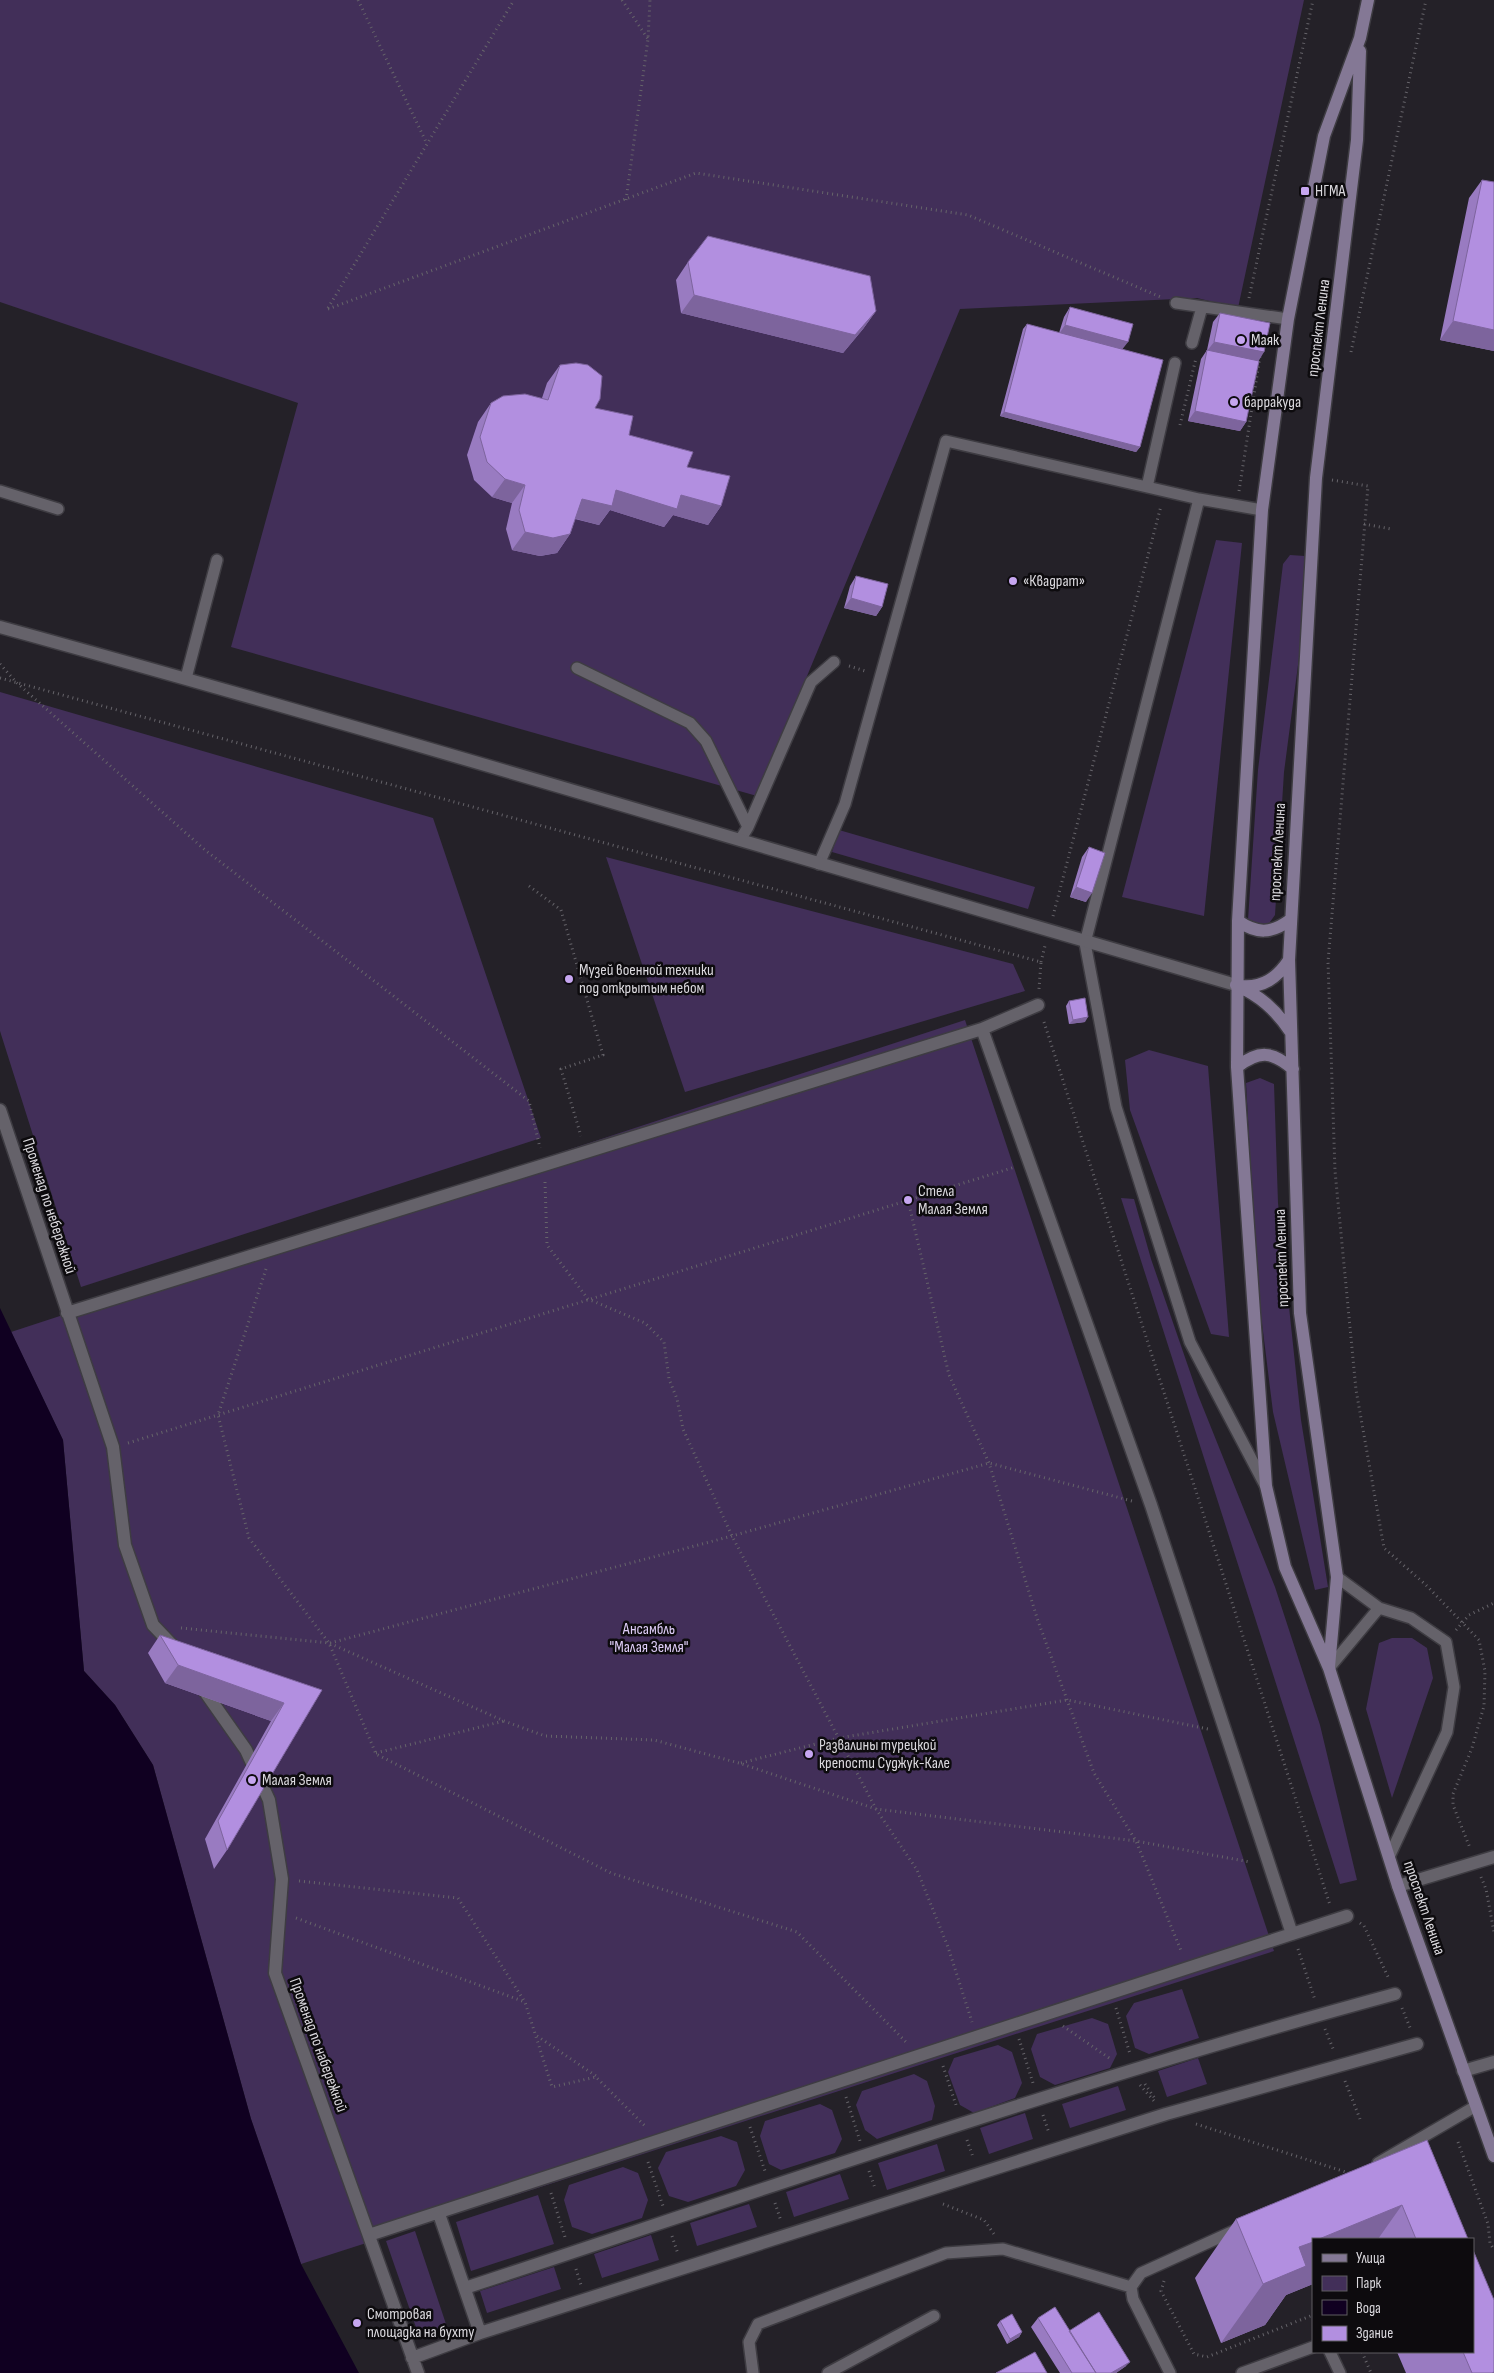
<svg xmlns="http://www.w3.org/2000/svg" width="1494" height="2373" font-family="'Sofia Sans Condensed',sans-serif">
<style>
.green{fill:#422f59}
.water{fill:#100021}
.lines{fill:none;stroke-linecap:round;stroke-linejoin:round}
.lane-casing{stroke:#3e3c42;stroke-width:14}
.street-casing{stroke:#3e3c42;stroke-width:15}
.secondary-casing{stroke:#3e3c42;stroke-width:15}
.path{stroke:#66646a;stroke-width:3;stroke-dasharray:1 4;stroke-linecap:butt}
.lane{stroke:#65626a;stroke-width:11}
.street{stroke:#65626a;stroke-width:12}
.secondary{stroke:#847895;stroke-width:12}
.wall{fill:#997bc1}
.shaded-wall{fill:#7d649d}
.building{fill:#b28fe0;stroke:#7d649d}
.poi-dot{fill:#c6a6f0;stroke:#0d0b0e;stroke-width:2}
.labels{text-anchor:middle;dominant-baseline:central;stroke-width:5;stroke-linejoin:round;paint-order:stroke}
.poi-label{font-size:16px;fill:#dbd9de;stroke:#0d0b0e;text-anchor:start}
.street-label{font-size:16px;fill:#dbd9de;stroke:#0d0b0e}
.park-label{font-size:16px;fill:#decdf7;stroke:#0d0b0e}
</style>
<rect width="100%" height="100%" fill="#242128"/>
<path class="green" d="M0 0H1304L1238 308 1197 298 960 309 757 796 231 647 298 403 0 302Z
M1216 540 1242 543 1204 916 1122 897Z
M1290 555 1305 556 1311 566 1284 772 1275 915 1267 926H1259L1248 920 1258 770 1283 564Z
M0 692 433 818 541 1138 81 1287 0 1031Z
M839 830 1035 887 1028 909 832 852Z
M606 857 1013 964 1025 991 685 1092Z
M965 1020 1274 1951 301 2264 251 2119 153 1765 115 1705 84 1671 63 1440 11 1332Z
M1149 1050 1208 1066 1229 1337 1211 1334 1130 1110 1125 1060Z
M1260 1078 1274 1084 1278 1203 1301 1420 1328 1587 1315 1590 1273 1412 1257 1283 1246 1083Z
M1121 1198 1134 1199 1151 1259 1198 1395 1275 1587 1320 1725 1357 1880 1340 1884Z
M1392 1638H1412L1427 1648 1433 1678 1392 1798 1366 1709 1379 1643Z
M1182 1989 1199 2038 1149 2054 1135 2048 1126 2016 1134 2003Z
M1092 2018 1108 2024 1117 2054 1110 2068 1055 2085 1040 2077 1031 2049 1037 2034Z
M998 2045 1012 2052 1022 2083 1015 2098 974 2113 960 2105 948 2072 954 2058Z
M1198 2058 1207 2084 1167 2097 1158 2071Z
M914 2074 927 2081 935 2106 932 2120 877 2139 865 2130 856 2105 862 2091Z
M1118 2086 1126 2110 1070 2128 1062 2104Z
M820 2104 832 2110 842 2139 835 2153 781 2170 769 2164 760 2136 765 2121Z
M1025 2113 1033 2139 989 2154 980 2128Z
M721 2136 737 2142 745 2170 736 2186 688 2202 669 2196 658 2168 666 2152Z
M937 2144 945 2171 887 2190 878 2163Z
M623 2167 638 2173 648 2200 642 2218 592 2234 572 2227 564 2200 569 2185Z
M840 2174 849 2199 794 2217 786 2192Z
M538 2195 554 2244 471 2271 456 2222Z
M749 2204 757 2227 697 2246 690 2223Z
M415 2231 447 2327 419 2336 386 2241Z
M651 2235 659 2260 602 2278 594 2254Z
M554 2267 561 2289 487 2313 480 2291Z"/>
<path class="water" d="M0 1308 63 1440 84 1671 115 1705 153 1765 251 2119 301 2264 359 2373H0Z"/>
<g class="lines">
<g class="lane-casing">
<path id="lane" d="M1176 303 1288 319
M1192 343 1202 307
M1147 487 1199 499 1262 510
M0 491 58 509
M1199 499 1085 943 1116 1107 1190 1342 1265 1485
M577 668 690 723 706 741 748 827
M186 678 217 560
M740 840 748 827 811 682 834 662
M819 864 845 804 946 441 1147 487 1175 363
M1337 1577 1379 1608 1411 1618 1446 1642 1454 1687 1447 1732 1389 1857
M1329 1668 1379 1608
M1378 2163 1476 2106
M1330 2352 1340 2373
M753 2373 749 2342 758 2324 946 2253 1003 2249 1131 2287
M828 2373 934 2316
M1170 2373 1133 2299 1131 2287 1141 2273 1238 2229
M1242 2373 1313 2347"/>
</g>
<g class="street-casing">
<path id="street" d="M0 627C247 695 494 767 740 840 905 889 1070 938 1236 985
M982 1029 1151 1505 1292 1934
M0 1110 113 1447 125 1545 153 1625 174 1647
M67 1313 982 1029 1038 1005
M201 1686 246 1750 269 1800 282 1879 275 1973 418 2373
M1398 1886 1494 1857
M1463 2071 1494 2062
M439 2214 480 2333
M369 2235 1347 1916
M465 2288C774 2186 1081 2079 1395 1994
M412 2358 480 2333 1166 2114 1417 2044"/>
</g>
<g class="secondary-casing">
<path id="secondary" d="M1368 0 1360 38 1324 136 1288 319 1262 510 1238 921 1237 1067 1266 1486 1285 1567 1329 1668 1398 1886 1494 2156
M1238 921C1257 934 1271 934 1290 920
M1236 985C1260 996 1275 1009 1290 1031
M1241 986C1263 988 1277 978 1289 960
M1237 1067C1259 1050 1272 1051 1293 1069
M1329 1667 1337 1577 1300 1313 1289 960 1316 478 1357 140 1360 51"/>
</g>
<path class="path" d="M358 0 427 144
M622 0 648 39
M626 200 648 39 650 0
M1249 298 1313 0
M328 308 514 0
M328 309 696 173 968 215 1163 298
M1351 352 1426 0
M1180 425 1196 358
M1332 480 1368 486 1328 962 1335 1171 1356 1390 1384 1548 1426 1585 1479 1640 1485 1671 1484 1706 1472 1748 1453 1794V1805L1470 1848
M1239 491 1260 356
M1364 524 1391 529
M0 664 17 683 205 850 529 1101 540 1148
M849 666 865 671
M0 678 1041 962 1039 989
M529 886 561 910 603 1055 561 1069 581 1136
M1053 916 1161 506
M1041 962 1045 946
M1044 1022 1330 1905
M545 1182 547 1245 588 1299 645 1323 664 1342 669 1379 677 1399 683 1429 732 1536 876 1809 917 1870 948 1947 972 2022
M908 1200 949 1375 989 1463 1038 1621 1094 1773 1136 1841 1182 1953
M266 1269 218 1415 249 1538 329 1643 376 1754 611 1873 797 1932 906 2042
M128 1443 1015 1167
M181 1628 329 1643 504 1721 545 1736 654 1740 739 1763 876 1809 1136 1841 1250 1862
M1456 1630 1469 1615 1494 1603
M330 1643 732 1536 989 1463 1132 1501
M376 1753 504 1721
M741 1763 839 1738 1067 1700 1208 1729
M1481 1877 1486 1889 1494 1932
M299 1881 458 1898 525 2002 552 2087 596 2077 647 2128
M296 1918 525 2002
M1360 1923 1364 1926 1389 1979
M1298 1949 1315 2000
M1116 2008 1130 2054
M1402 2008 1411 2030
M1063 2026 1112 2060
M1325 2029 1334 2051
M537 2036 596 2076
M1019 2039 1033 2083
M943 2066 957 2108
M1345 2081 1360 2119
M1145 2084 1156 2100
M1140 2085 1154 2101
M846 2097 860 2141
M1043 2115 1049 2133
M1196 2124 1352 2174
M750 2127 765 2171
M967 2140 973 2157
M1458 2142 1488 2224 1490 2243 1494 2250
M648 2162 663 2206
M869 2171 875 2188
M551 2193 565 2237
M775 2203 781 2221
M943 2204 984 2220 994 2234
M672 2236 678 2254
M576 2269 581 2285
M1164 2281 1161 2291 1194 2354 1207 2357 1313 2315
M1362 2352 1371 2373"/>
<use href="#lane" class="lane"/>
<use href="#street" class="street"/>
<use href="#secondary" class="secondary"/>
</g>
<path class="wall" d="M1482 180 1494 351 1440 340 1469 198Z
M688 262 876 311 863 329 843 353 681 313 676 280Z
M1070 307 1123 349 1140 447 1136 452 1000 416 1023 329 1027 324 1059 333 1064 317Z
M1220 313 1258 361 1246 422 1240 431 1188 421 1201 359 1207 350 1213 322Z
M560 365 595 408 629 435 687 467 721 506 708 525 673 515 664 527 610 510 599 525 575 519 570 534 557 553 540 556 512 550 506 529 512 503 492 497 474 480 467 455 478 422 491 403 542 398 547 383Z
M856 576 882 607 876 616 844 608 850 586Z
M1089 847 1086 902 1070 897 1082 857Z
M1069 1001 1085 1022 1069 1024 1066 1006Z
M160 1635 322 1690 227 1850 214 1869 205 1839 271 1721 165 1683 148 1653Z
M1427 2140 1468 2239H1313V2284L1286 2295 1265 2325 1221 2343 1195 2278 1236 2219Z
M1038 2318 1069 2331 1126 2366 1116 2373H1060L1031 2327Z
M1000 2321 1022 2332 1019 2337 1007 2344 997 2325Z
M1397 2352H1473L1494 2373H1406Z"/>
<path class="shaded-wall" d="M694 295 876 311 863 329 843 353 681 313Z
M1453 321 1494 330V351L1440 340Z
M1065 325 1128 342 1121 351 1059 334Z
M1214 342 1264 352 1258 362 1207 351Z
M1195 411 1246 422 1240 431 1188 421Z
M1004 412 1140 447 1136 452 1000 416Z
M505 479 525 485 512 503 492 497Z
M616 490 681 495 721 506 708 525 673 515 664 527 610 510 599 525 569 517 582 499Z
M525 532 570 534 557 553 540 556 512 550Z
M851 598 882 607 876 616 844 608Z
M1076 887 1092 893 1086 902 1070 897Z
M1088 1017 1085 1022 1069 1024 1073 1020Z
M178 1665 284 1703 271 1721 165 1683Z
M1402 2205 1378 2239H1319Z
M1313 2242V2284L1286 2295 1265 2325 1221 2343 1263 2284 1299 2247Z
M1022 2332 1019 2337 1007 2344 1010 2339Z
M1130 2362 1126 2366 1116 2373H1111Z"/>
<path class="building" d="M1482 180 1494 182V330L1453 321Z
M708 236 870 276 876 311 855 335 694 295 688 262Z
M1070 307 1133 324 1128 342 1065 325Z
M1220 313 1270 323 1264 352 1214 342Z
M1027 324 1163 360 1140 447 1004 412Z
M1207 350 1259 361 1246 422 1195 411Z
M576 363 588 365 602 376 600 399 595 408 633 416 629 435 693 452 687 467 730 476 721 506 681 495 677 509 616 490 612 506 582 499 570 534 553 538 525 532 519 510 525 485 505 479 487 462 480 437 491 403 503 396 525 394 548 400 560 365Z
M856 576 888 584 882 607 851 598Z
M1089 847 1105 853 1092 893 1076 887Z
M1085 998 1088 1017 1073 1020 1069 1001Z
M160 1635 322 1690 227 1850 218 1821 284 1703 178 1665Z
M1427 2140 1468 2239H1416L1402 2205 1319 2239H1313V2242L1299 2247 1306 2266 1263 2284 1236 2219Z
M1473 2250 1494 2300V2372L1492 2373H1472L1463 2352H1473Z
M1055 2307 1096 2373H1072L1038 2318Z
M1099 2312 1130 2362 1111 2373H1096L1069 2331Z
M1012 2314 1022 2332 1010 2339 1000 2321Z
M1035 2352 1047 2373H996Z"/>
<g class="poi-dot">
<rect x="1300" y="186" width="10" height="10" rx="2.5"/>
<circle cx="1241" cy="340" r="5"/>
<circle cx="1234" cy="402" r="5"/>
<circle cx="1013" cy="581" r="5"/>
<circle cx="569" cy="979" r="5"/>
<circle cx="908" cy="1200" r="5"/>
<circle cx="809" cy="1754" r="5"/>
<circle cx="252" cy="1780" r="5"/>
<circle cx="357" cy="2323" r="5"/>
</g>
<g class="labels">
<g class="poi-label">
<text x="1315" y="191">НГМА</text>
<text x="1251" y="340">Маяк</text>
<text x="1244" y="402">барракуда</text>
<text x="1023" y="581">«Квадрат»</text>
<text x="579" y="970">Музей военной техники<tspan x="579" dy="18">под открытым небом</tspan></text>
<text x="918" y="1191">Стела<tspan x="918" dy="18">Малая Земля</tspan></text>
<text x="819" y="1745">Развалины турецкой<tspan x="819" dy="18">крепости Суджук-Кале</tspan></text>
<text x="262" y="1780">Малая Земля</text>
<text x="367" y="2314">Смотровая<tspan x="367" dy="18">площадка на бухту</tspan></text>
</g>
<g class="street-label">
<text transform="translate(1319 328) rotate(-83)">проспект Ленина</text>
<text transform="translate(1278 852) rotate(-87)">проспект Ленина</text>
<text transform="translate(49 1206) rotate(72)">Променад по небережной</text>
<text transform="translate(1282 1258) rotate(-92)">проспект Ленина</text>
<text transform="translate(1424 1908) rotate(71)">проспект Ленина</text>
<text transform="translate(318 2045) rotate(70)">Променад по набережной</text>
</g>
<g class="park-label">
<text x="649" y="1629">Ансамбль<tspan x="649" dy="18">"Малая Земля"</tspan></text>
</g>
</g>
<rect x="1312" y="2238" width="162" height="115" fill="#0d0b0e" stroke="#5f5d61"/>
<rect x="1322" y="2254" width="25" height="8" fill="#847895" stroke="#5f5d61"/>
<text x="1356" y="2263" font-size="15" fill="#dbd9de">Улица</text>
<rect x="1322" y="2276" width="25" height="15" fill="#422f59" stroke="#5f5d61"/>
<text x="1356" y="2288" font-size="15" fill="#dbd9de">Парк</text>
<rect x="1322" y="2300" width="25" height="15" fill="#100021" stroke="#5f5d61"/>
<text x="1356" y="2313" font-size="15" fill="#dbd9de">Вода</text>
<rect x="1322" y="2326" width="25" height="15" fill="#b28fe0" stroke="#5f5d61"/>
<text x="1356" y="2338" font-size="15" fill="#dbd9de">Здание</text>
</svg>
